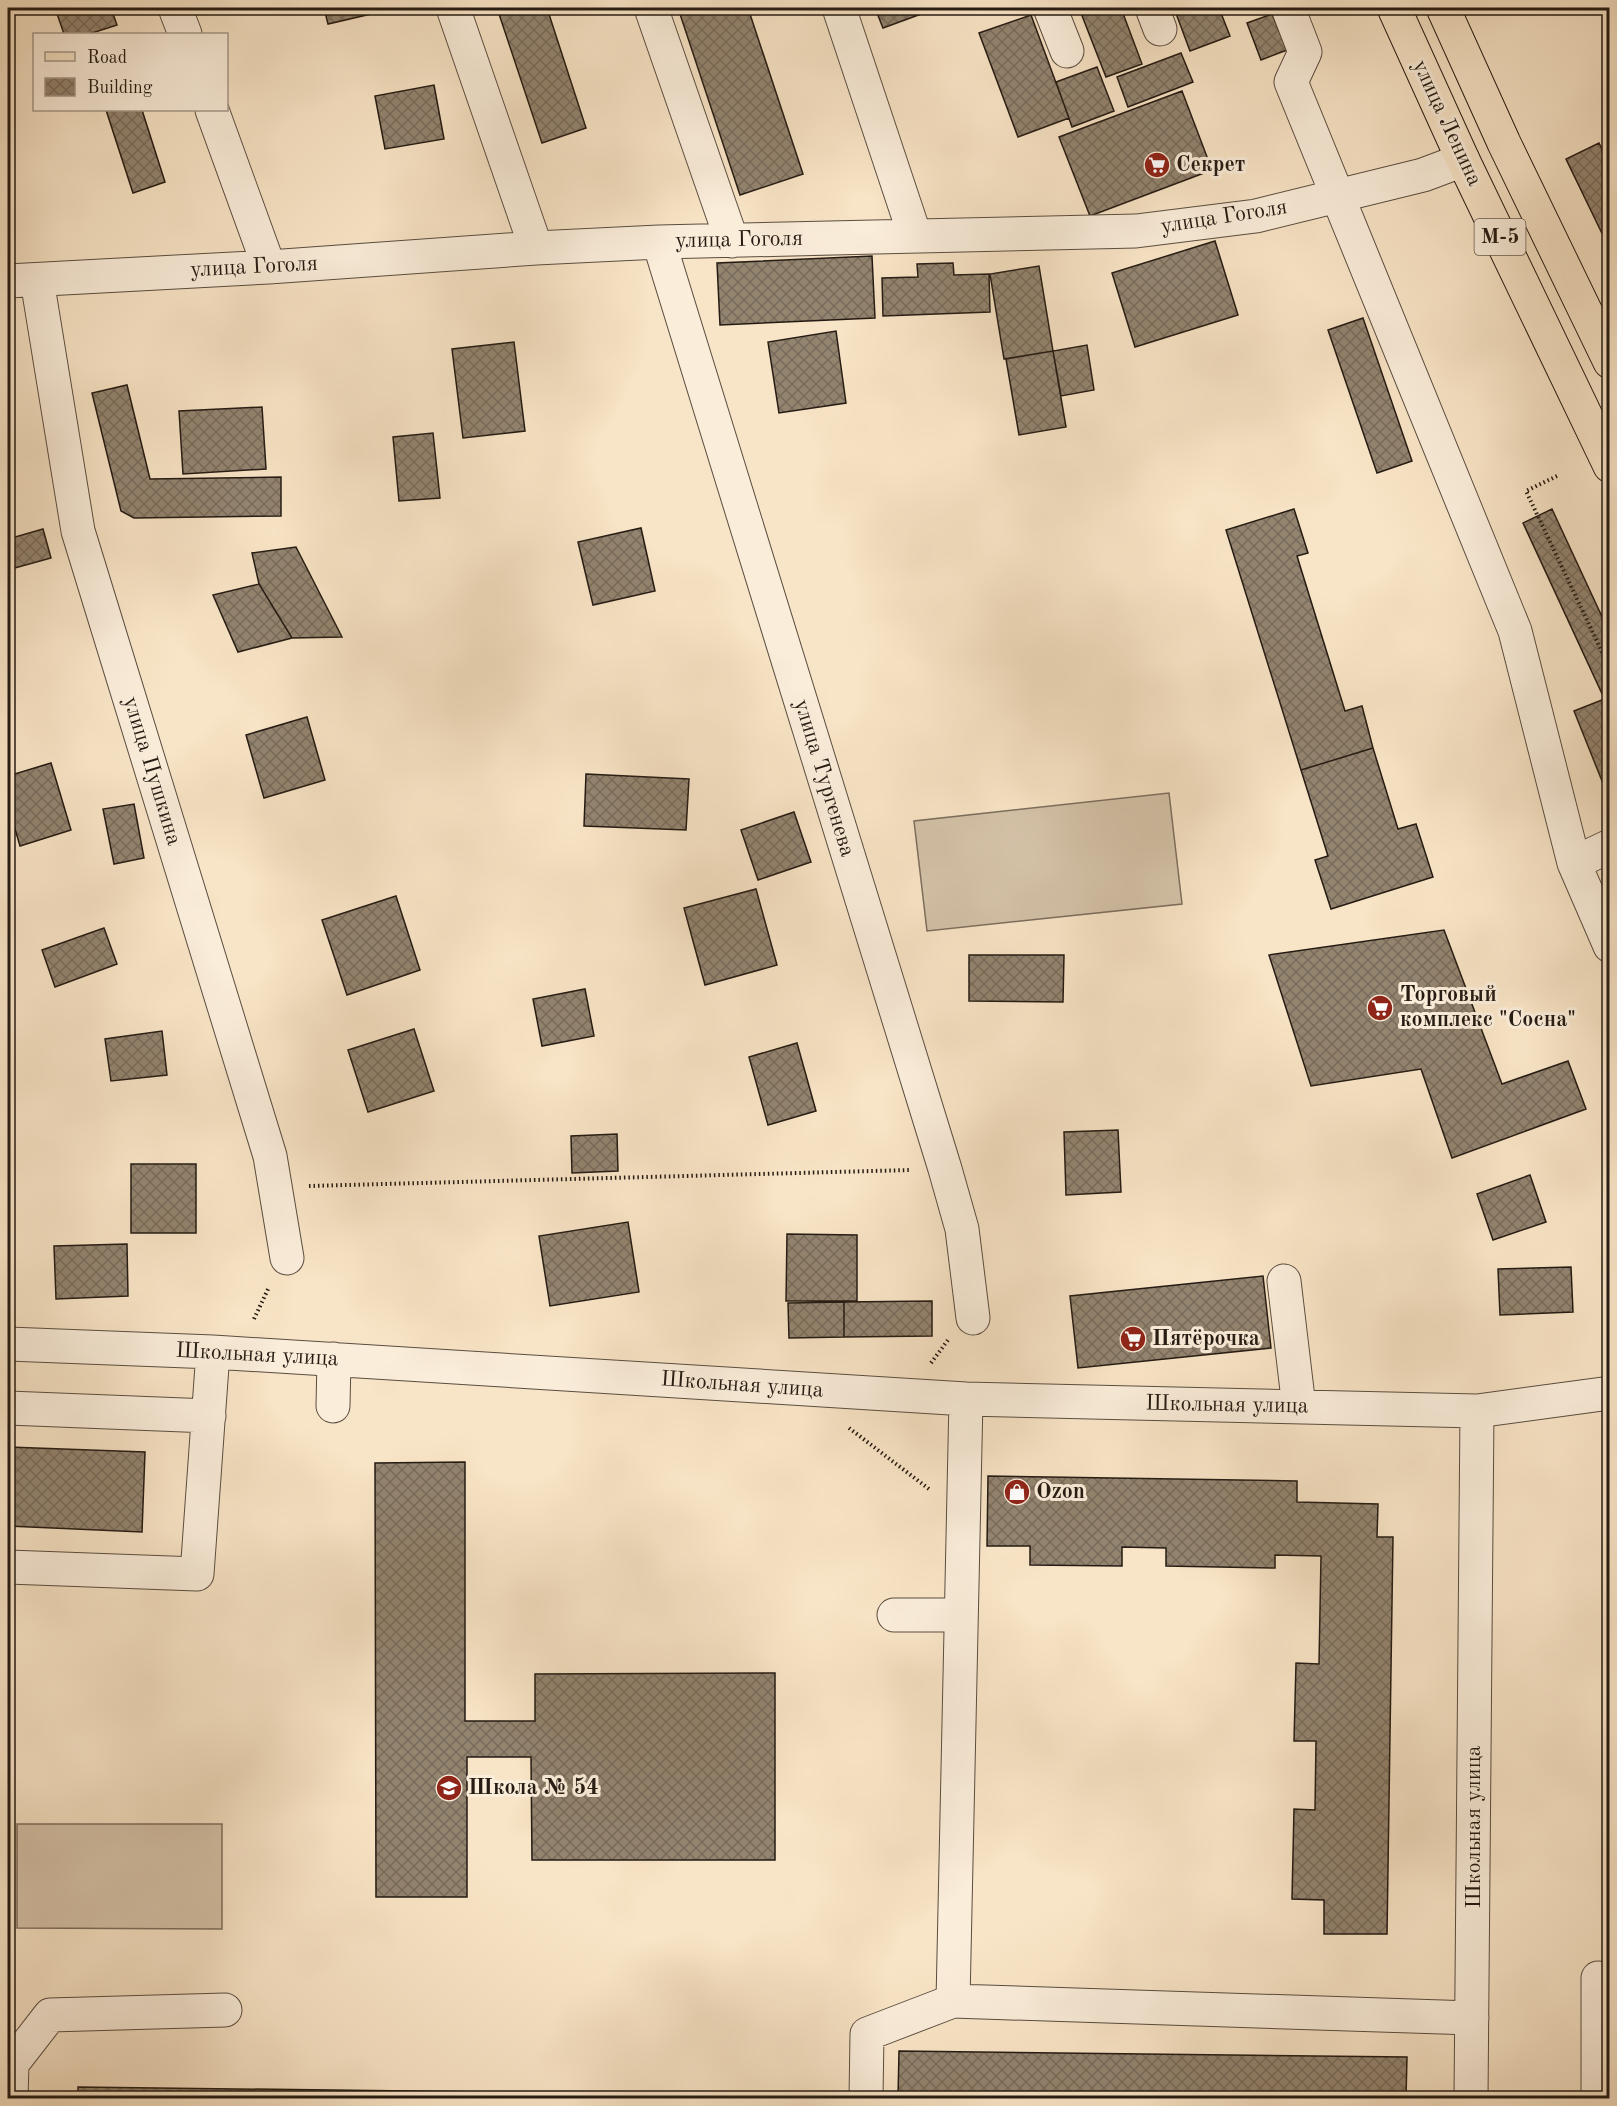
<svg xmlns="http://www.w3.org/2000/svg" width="1617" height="2106" font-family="'Old Standard TT',serif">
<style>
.grass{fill:#d4c2a8;stroke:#7c6e5e;stroke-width:1.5}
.building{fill:url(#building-cross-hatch);stroke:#251b13;stroke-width:1.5}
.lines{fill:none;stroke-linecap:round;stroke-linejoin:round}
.minor-casing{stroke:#5a4d40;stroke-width:35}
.major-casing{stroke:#251b13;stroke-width:35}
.path{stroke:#251b13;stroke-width:4;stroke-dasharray:1.5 3;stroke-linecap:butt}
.minor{stroke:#faedda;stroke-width:33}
.major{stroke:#f8e4c6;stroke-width:33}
.labels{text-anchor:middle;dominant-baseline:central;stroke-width:6;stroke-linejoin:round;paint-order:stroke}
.shield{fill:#faedda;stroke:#655a4f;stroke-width:1.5}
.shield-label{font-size:21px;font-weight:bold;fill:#251b13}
.street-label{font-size:22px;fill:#251b13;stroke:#faedda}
.poi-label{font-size:22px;font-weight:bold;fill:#251b13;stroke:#faedda;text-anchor:start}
</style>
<defs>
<pattern id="building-cross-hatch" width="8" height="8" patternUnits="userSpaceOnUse" patternTransform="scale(1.5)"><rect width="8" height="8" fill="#938470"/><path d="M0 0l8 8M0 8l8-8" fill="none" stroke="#786b5b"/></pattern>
</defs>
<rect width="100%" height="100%" fill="#f8e4c6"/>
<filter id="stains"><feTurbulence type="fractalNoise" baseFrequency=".00333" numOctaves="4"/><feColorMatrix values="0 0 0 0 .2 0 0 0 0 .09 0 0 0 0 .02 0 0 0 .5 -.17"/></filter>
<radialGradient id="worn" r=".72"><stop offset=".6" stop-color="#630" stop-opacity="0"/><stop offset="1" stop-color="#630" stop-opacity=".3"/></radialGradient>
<path class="grass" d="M1169 793 1182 904 927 931 914 821Z
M17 1824H222V1929L17 1928Z"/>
<path class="building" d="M55 8H111L117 25 89 34H64Z
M324 8H397L328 24Z
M508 8H547L586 128 542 143 498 11Z
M678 8H748L803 174 740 195Z
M875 8H931L932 10 883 28Z
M1079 8H1121L1142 64 1106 77Z
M1174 8H1219L1230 36 1190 51Z
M1272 14 1287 50 1261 60 1247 23Z
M1031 15 1069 118 1018 137 979 33Z
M1181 53 1193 82 1128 107 1117 77Z
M1097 67 1114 111 1072 127 1056 82Z
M434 85 444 139 385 149 375 96Z
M1182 91 1212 170 1090 216 1059 137Z
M106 110H142L165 182 133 193Z
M1599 143 1610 165V250L1566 159Z
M1215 241 1238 315 1135 347 1112 273Z
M872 256 875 318 720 325 717 263Z
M953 263 954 275 989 274 990 312 883 316 882 278 918 277 917 264Z
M1039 266 1053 351 1004 359 990 274Z
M1363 318 1412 461 1377 473 1328 330Z
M836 331 846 403 779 413 768 342Z
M514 342 525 431 463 438 452 349Z
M1087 345 1094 390 1061 396 1053 351Z
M1053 351 1066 427 1019 435 1006 359Z
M127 385 150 479 281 477V516L134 518 121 511 92 393Z
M262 407 266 469 183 474 179 411Z
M433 433 440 498 399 501 393 437Z
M1294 509 1308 553 1297 556 1345 711 1362 706 1373 748 1301 770 1226 530Z
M1552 509 1610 634V696L1604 698 1523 523Z
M641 528 655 591 593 605 578 542Z
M43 529 51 558 11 569 8 555V539Z
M296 547 342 637 292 638 259 584 252 553Z
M259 584 292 638 238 652 213 595Z
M1607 698 1610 704V801L1574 711Z
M307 717 325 780 264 798 246 735Z
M1373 748 1398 829 1416 824 1433 877 1331 909 1315 860 1328 856 1301 770Z
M51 763 71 830 20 846 8 805V776Z
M586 774 689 779 686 830 584 826Z
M134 804 144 858 114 864 103 809Z
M794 812 811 862 758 880 741 830Z
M756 889 777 965 705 985 684 908Z
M396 896 420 970 347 995 322 920Z
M104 928 117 964 55 987 42 950Z
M1444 930 1502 1084 1568 1061 1586 1109 1452 1158 1421 1069 1311 1086 1269 955Z
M969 955H1064L1063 1002 969 1001Z
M585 989 594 1036 542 1046 533 999Z
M414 1029 434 1091 368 1112 348 1050Z
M162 1031 167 1075 111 1081 105 1039Z
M797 1043 816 1111 768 1125 749 1057Z
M1118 1130 1121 1192 1066 1195 1064 1132Z
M617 1134 618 1171 572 1173 571 1136Z
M131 1164H196V1233H131Z
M1530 1175 1546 1222 1493 1240 1477 1194Z
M628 1222 639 1292 550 1306 539 1236Z
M787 1234 857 1235V1301H786Z
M127 1244 128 1296 56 1299 54 1246Z
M1571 1267 1573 1312 1500 1315 1498 1269Z
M1263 1276 1271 1348 1078 1368 1070 1296Z
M932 1301V1336L844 1337V1302Z
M844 1302V1337L789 1338 788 1303Z
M8 1447 145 1452 142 1532 8 1526Z
M465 1462V1721H535V1674L775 1673V1860H532L531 1757H467V1897H376L375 1463Z
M988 1476 1297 1481V1502L1378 1504 1377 1537H1393L1387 1934H1324V1900L1292 1899 1294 1809 1315 1810 1316 1741H1294L1296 1663 1319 1664 1321 1556 1275 1555V1568L1166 1566V1548L1122 1547V1566L1030 1565V1546H987Z
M899 2051 1407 2057 1406 2098H898Z
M78 2087 579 2093V2098H78Z"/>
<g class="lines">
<g class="minor-casing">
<path id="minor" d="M175 8 185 34
M453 8 536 248
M651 8 732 241
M839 8 915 236
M1050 8 1067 51
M1152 8 1160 29
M1288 8 1305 52 1291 82 1515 631 1574 863 1610 946
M212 110 269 267
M659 242 945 1169 962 1229 973 1318
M37 280 78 531 270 1156 287 1258
M8 281 269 267 536 248 659 242 1136 231 1256 216 1423 175 1463 160
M1574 863 1610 846
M1284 1281 1299 1407
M8 1344 213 1352 966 1399 1477 1411 1610 1393
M333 1406 334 1359
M8 1408 209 1416
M8 1567 197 1574 213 1352
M894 1615H961
M1598 1978V2098
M953 2001 1472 2018
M11 2098 12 2064 50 2015 225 2010
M866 2098 867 2034 953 2001 966 1399
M1471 2098 1477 1411"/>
</g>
<g class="major-casing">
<path id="major" d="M1394 8 1463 160 1610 466
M1443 8 1504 143 1610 362"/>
</g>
<path class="path" d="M1557 476 1526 491 1610 669
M309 1186 910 1170
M254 1319 269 1287
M931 1363 948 1340
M849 1428 929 1489"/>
<use href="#minor" class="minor"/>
<use href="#major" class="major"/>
</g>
<defs>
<g id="supermarket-disc" transform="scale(1.35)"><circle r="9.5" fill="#8f2418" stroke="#faedda"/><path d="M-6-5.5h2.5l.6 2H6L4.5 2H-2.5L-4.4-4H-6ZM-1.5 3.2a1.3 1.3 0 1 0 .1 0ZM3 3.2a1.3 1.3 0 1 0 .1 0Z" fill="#fff"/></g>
<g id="shop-disc" transform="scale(1.35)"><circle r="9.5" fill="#8f2418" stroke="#faedda"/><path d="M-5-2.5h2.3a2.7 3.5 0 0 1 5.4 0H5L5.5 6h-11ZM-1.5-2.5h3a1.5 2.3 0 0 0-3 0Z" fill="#fff"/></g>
<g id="school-disc" transform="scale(1.35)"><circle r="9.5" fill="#8f2418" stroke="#faedda"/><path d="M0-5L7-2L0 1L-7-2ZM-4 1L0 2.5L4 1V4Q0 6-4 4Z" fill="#fff"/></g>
</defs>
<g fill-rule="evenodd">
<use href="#supermarket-disc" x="1157" y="165"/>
<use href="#supermarket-disc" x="1380" y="1008"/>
<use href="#supermarket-disc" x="1133" y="1339"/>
<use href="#shop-disc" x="1017" y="1492"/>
<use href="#school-disc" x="449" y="1788"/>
</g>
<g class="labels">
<rect class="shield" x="1474.5" y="219" width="51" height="36" rx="4.5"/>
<g class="shield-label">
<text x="1500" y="237">М-5</text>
</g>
<g class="street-label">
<text transform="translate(1447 123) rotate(65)">улица Ленина</text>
<text transform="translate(1224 217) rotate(-9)">улица Гоголя</text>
<text transform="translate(739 240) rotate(-1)">улица Гоголя</text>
<text transform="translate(254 267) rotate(-3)">улица Гоголя</text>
<text transform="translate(152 771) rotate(73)">улица Пушкина</text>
<text transform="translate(824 778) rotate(73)">улица Тургенева</text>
<text transform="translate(257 1355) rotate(3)">Школьная улица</text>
<text transform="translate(742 1385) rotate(4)">Школьная улица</text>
<text transform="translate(1227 1405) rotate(1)">Школьная улица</text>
<text transform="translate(1474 1827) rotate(-90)">Школьная улица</text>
</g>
<g class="poi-label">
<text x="1176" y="165">Секрет</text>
<text x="1400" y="995">Торговый<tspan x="1400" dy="25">комплекс "Сосна"</tspan></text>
<text x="1152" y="1339">Пятёрочка</text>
<text x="1036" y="1492">Ozon</text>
<text x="468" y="1788">Школа № 54</text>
</g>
</g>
<rect width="1617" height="2106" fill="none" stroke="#f8e4c6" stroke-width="30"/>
<rect x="9" y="9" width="1599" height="2088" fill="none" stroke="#251b13" stroke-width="3"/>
<rect x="15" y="15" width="1587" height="2076" fill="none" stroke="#251b13" stroke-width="1.5"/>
<rect x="33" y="33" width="195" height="78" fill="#faedda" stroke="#a5998a" stroke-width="1.5"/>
<rect x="45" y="52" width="30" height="9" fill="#f8e4c6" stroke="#a5998a" stroke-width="1.5"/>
<text x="87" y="63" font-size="18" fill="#251b13">Road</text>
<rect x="45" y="78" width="30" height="18" fill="url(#building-cross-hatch)" stroke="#a5998a" stroke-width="1.5"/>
<text x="87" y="93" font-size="18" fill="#251b13">Building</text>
<rect width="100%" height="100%" filter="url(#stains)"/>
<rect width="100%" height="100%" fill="url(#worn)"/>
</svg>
